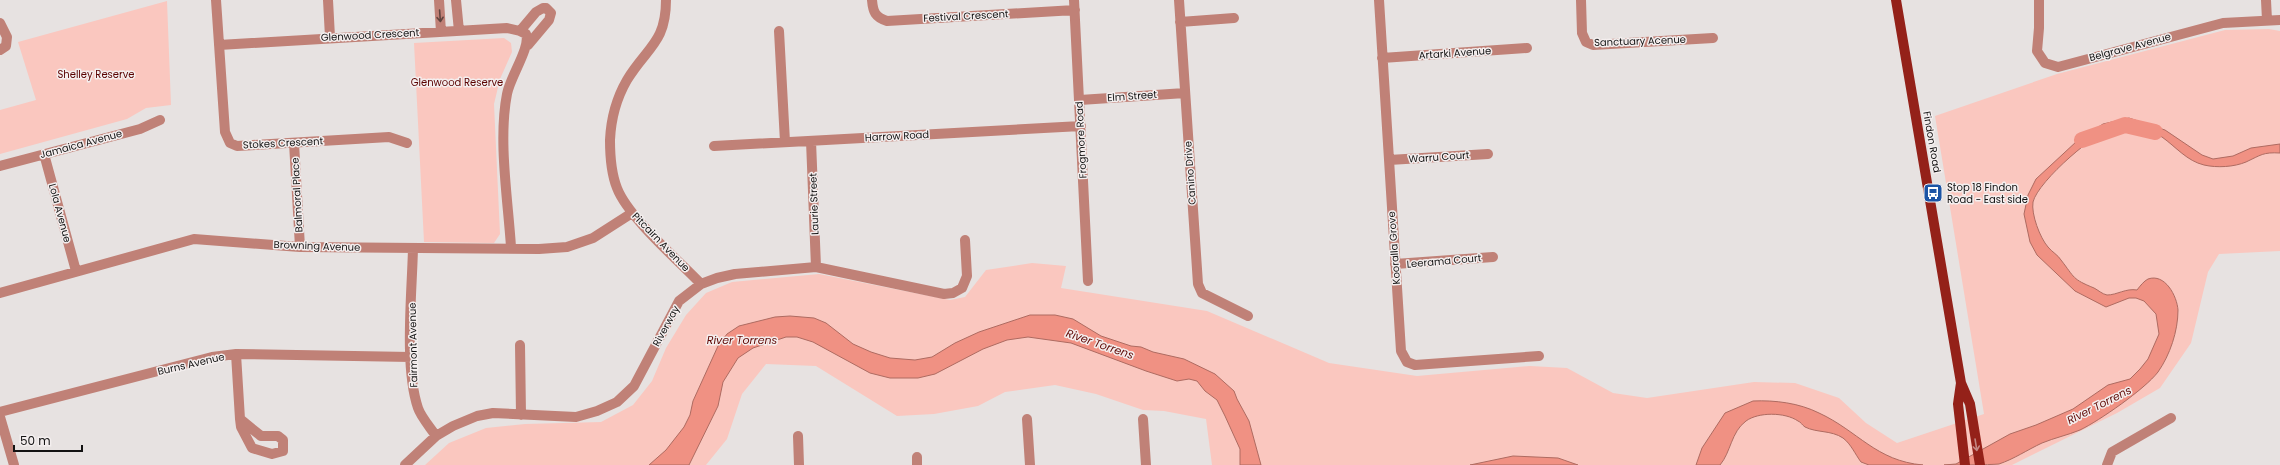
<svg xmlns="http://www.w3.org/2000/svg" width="2280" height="465" font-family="Poppins,sans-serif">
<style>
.green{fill:#fac7bf}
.water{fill:#f09183;stroke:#ae6b61}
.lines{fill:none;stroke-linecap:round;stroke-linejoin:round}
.river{stroke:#f09183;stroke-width:16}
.minor{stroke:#c08177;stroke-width:10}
.major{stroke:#942119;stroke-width:10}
.oneway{stroke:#61443f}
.oneway2{stroke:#c48884}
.labels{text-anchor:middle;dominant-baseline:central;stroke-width:3;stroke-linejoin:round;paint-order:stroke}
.street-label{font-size:10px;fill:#131212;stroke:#f4efef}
.park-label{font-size:10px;fill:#5b0302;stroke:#f4efef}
.poi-label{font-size:10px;fill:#131212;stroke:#f4efef;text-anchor:start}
.water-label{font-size:11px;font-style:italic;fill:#610a06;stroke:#f4efef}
</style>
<rect width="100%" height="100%" fill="#e7e2e1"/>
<path class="green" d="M167 1 171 105 146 108 127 119 0 154V110L36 100 18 42Z
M2269 29 2280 31V251L2219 254 2208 272 2191 343 2160 388 2117 413 2012 465H1212L1206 419 1164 411 1143 410 1096 394 1055 385 1005 392 978 406 934 414 897 416 816 366 766 364 742 394 727 439 706 465H425L449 443 486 428 525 424 601 422 633 405 652 381 666 348 686 315 706 293 732 282 819 274 950 300 965 297 986 270 1032 263 1066 266 1061 288 1207 311 1329 363 1417 376 1530 366 1567 368 1613 393 1647 398 1754 382 1795 383 1839 398 1866 423 1897 443 1984 414 1935 116 2057 74 2225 30Z
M504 38 511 43 512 52 500 79 494 104 500 234 494 243 424 242 414 43Z"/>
<path class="water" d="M2129 118 2165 130 2202 155 2213 159 2233 156 2251 148 2280 144V153C2263 152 2261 155 2246 162 2234 167 2217 168 2204 165 2187 161 2176 147 2162 137 2152 131 2131 123 2119 125 2098 129 2038 181 2033 202 2031 214 2040 238 2048 247 2052 252 2058 255 2061 260 2075 278 2072 279 2094 288 2098 290 2102 294 2107 295 2117 295 2126 288 2137 290 2140 286 2144 281 2148 279 2165 273 2177 296 2178 310 2178 331 2170 355 2158 372 2145 389 2099 421 2080 430 2068 435 2054 438 2042 443 2027 450 2014 459 1999 464 1988 465 1956 465 1944 465L1956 464 2010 434 2036 425 2073 409 2108 385 2130 379 2140 369 2148 359 2159 334 2156 314 2144 301 2136 298H2129L2106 307 2075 291 2037 255 2030 242 2024 214 2028 195 2036 179 2077 141 2103 124Z
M1030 315H1055L1073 319 1101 336 1131 346 1141 347 1153 352 1184 359 1215 374 1234 391 1237 399 1249 421 1261 465H1240V449L1225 416 1217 400 1205 391 1197 381 1189 379 1177 381 1146 371 1071 343 1028 337 1007 340 983 349 935 374 918 378H890L870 373 813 342 797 337H786L753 348 738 358 723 382 718 406 689 465H649L666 450 684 427 690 415 693 401 718 346 727 334 739 326 775 317 790 316 814 318 826 323 853 344 871 352 890 358 915 360 932 357 955 343 979 332Z
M1753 401C1775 400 1799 403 1819 413 1858 431 1876 461 1923 465H1869L1861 462C1855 454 1851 444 1843 438 1831 430 1817 433 1805 427 1802 425 1801 422 1798 421 1785 412 1758 412 1746 421 1731 432 1731 452 1720 465H1696L1702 448 1725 413Z
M1513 456 1558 458 1578 465H1470Z"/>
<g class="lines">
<path class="river" d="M2082 140 2125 125 2155 132"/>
<path class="minor" d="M216 0 225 132 230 143 237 146 389 137 407 143
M328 0 330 37
M439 0 441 32
M456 0 459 31
M666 0C666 43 647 47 627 80 616 99 611 118 610 140 610 157 611 173 617 188 628 217 679 261 701 284
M872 0C873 12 875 17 887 21L1075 10
M1074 0 1088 281
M1179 0 1198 284 1202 293 1248 316
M1379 0 1401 351 1407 362 1415 365 1539 356
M1581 0 1582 33 1586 42 1593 45 1713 38
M2039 0V28L2037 51 2045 63 2058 67 2223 23 2280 20
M2266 0 2267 20
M1180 22 1234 18
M0 23 7 37 6 46 0 50
M520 31 536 12 543 8H546L551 13 549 20 528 45
M779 31 785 142
M219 45 507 28 520 31 526 34C531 47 510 77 507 94 498 140 508 200 511 247
M1382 58 1527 48
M1080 100 1185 93
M811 141 816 267
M294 143 300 247
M714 146 1081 126
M44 154 76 271
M1389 160 1488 154
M0 166 140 129 160 120
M413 248C412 293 404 367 418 408 421 417 430 427 436 436
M1395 264 1493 257
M0 293 194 239 300 247 539 249 567 247 593 238 632 213
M520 345 521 415
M236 354 240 419 261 436H278L283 440V451L272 454 252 448 241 427 240 419
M0 412 212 357 236 354 411 357
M0 417 14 465
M1027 419 1030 465
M1143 419 1146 465
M798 436 799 465
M917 457V465
M405 465 436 436 453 426 477 416 493 413 576 417 597 411 617 402 634 386 679 301 701 284 717 278 735 274 816 267 944 294 953 293 962 288 967 276 965 240
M2107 465 2112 452 2171 418"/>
<path class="major" d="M1896 0 1961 383 1970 404 1980 465
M1961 383 1958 404 1965 465"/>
</g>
<defs><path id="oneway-shaft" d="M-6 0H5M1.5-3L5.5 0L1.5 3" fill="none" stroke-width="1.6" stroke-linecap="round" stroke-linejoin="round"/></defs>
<use class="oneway" href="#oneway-shaft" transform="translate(440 16) rotate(86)"/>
<use class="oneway2" href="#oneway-shaft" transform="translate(1976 445) rotate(81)"/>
<defs>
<g id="bus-square" transform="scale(1)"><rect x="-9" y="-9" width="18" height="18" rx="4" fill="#1b54a5" stroke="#f4efef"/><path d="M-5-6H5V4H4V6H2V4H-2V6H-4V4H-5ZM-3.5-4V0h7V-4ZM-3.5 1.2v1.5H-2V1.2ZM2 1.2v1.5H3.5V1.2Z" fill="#fff"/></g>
</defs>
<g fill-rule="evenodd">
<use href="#bus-square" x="1933" y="193"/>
</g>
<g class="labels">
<g class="street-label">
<text transform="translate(966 16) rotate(-3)">Festival Crescent</text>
<text transform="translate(370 35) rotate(-3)">Glenwood Crescent</text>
<text transform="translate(1640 41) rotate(-2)">Sanctuary Acenue</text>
<text transform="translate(2130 47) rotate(-15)">Belgrave Avenue</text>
<text transform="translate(1455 53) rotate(-4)">Artarki Avenue</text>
<text transform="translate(1132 96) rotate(-4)">Elm Street</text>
<text transform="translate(897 136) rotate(-3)">Harrow Road</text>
<text transform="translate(1081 140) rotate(-93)">Frogmore Road</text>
<text transform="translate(1932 142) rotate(80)">Findon Road</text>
<text transform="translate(283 143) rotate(-3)">Stokes Crescent</text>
<text transform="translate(81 144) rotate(-15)">Jamaica Avenue</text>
<text transform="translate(1439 157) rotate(-4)">Warru Court</text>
<text transform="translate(1190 173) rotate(-94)">Canino Drive</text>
<text transform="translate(297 195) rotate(-93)">Balmoral Place</text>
<text transform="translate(814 204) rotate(-92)">Laurie Street</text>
<text transform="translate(60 213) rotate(75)">Lola Avenue</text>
<text transform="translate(661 242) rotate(46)">Pitcairn Avenue</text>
<text transform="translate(317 246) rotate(2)">Browning Avenue</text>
<text transform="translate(1394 248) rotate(-94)">Kooralla Grove</text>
<text transform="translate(1444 261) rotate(-5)">Leerama Court</text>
<text transform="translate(666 326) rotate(-62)">Riverway</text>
<text transform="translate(413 345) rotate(-91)">Fairmont Avenue</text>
<text transform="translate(191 364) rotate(-13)">Burns Avenue</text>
</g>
<g class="park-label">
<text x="96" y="74">Shelley Reserve</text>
<text x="457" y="82">Glenwood Reserve</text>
</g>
<g class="poi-label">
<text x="1947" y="187">Stop 18 Findon<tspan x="1947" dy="12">Road - East side</tspan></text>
</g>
<g class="water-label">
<text x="742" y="340">River Torrens</text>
<text transform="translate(1100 344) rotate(19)">River Torrens</text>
<text transform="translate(2099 405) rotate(-27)">River Torrens</text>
</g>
</g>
<path d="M14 445v6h68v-6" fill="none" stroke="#131212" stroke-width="2"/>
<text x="20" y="445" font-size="12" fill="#131212" stroke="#f4efef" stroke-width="3" paint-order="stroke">50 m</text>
</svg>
